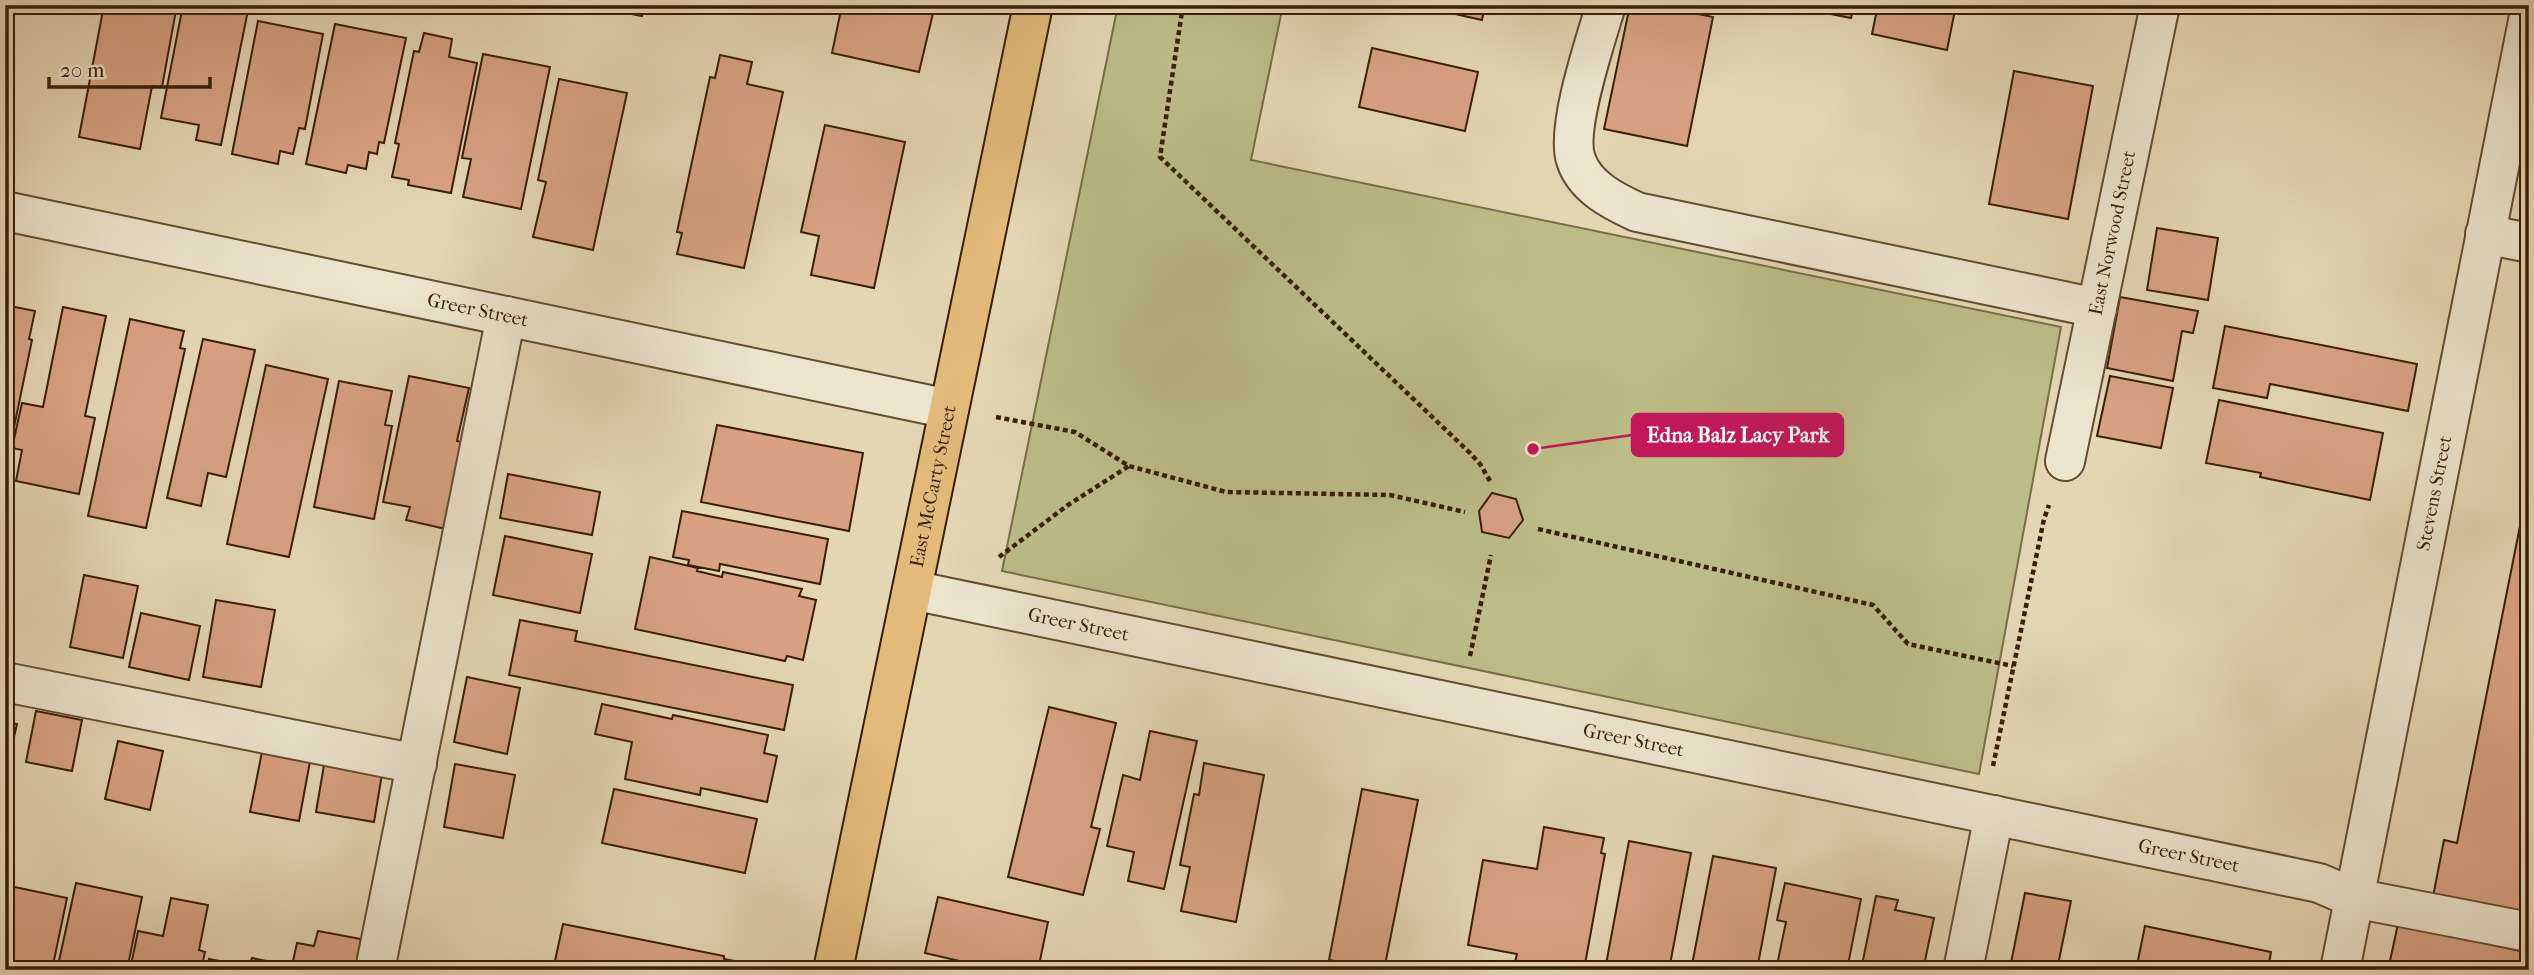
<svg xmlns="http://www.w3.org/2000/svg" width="2534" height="975" font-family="'IM FELL French Canon',serif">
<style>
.green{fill:#bcbc87;stroke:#7a6d46;stroke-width:2}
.building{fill:#d8a282;stroke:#391e05;stroke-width:2}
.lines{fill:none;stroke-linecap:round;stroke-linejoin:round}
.minor-casing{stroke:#644c30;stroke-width:42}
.major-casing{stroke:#391e05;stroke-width:42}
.path{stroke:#391e05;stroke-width:4.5;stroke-dasharray:5 3.5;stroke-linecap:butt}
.minor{stroke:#ede4ce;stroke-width:38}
.major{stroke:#e2bb7a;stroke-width:38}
.labels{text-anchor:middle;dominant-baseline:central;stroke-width:5;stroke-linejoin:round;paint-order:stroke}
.street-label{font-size:19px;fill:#391e05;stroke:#ede4ce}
.leader{fill:none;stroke:#c2185b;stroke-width:2.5}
.callout-dot{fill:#c2185b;stroke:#ede4ce;stroke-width:2.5}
.callout{fill:#c2185b;stroke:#c2185b;stroke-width:2.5}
.callout-label{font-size:21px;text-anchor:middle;font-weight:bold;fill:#fff}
</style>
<rect width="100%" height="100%" fill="#e4d6b3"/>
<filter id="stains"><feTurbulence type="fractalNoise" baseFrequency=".00286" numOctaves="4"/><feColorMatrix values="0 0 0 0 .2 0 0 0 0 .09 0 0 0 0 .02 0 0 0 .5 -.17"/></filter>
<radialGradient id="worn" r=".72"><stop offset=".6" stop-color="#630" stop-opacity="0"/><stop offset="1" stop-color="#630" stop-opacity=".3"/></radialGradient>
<path class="green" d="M1118 5H1283L1251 160 2061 327 1979 774 1002 571Z"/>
<path class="building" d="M104 5H177L162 87 152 86 140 149 79 137Z
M183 5H249L221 145 196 140 199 125 161 118Z
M586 5H644L642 16Z
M842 5H917L934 9 919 72 832 53Z
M1415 5H1485L1482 20Z
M1630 5H1654L1713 17 1687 146 1604 129Z
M1785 5H1854L1851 18Z
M1878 5H1956L1947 50 1872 34Z
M258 21 323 34 305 129 299 128 293 154 280 151 278 164 232 154Z
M335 24 406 38 384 143 379 142 377 154 369 152 366 169 348 165 346 173 306 164Z
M424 33 452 39 449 57 477 63 451 193 408 185 409 180 392 177 399 144 395 143 414 51 419 52Z
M1372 48 1478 72 1465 131 1359 107Z
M483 54 550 67 521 209 463 197 471 159 462 158Z
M720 55 752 62 747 84 783 92 744 268 677 254 682 233 677 232 710 77 715 78Z
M2014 71 2093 86 2068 219 1989 204Z
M559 79 627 93 593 250 533 237 546 182 538 180Z
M825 125 905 142 874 288 811 275 819 236 801 232Z
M2157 228 2218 238 2208 300 2147 290Z
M2120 297 2198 311 2193 333 2182 331 2173 381 2107 368Z
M5 305 35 311 29 339 32 340 5 471Z
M63 307 106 316 85 416 95 418 79 494 16 481 22 450 12 448 22 403 43 407Z
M130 319 184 331 180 348 185 349 146 528 88 516Z
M2225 326 2417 364 2408 411 2270 384 2267 398 2213 388Z
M203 339 255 350 226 477 208 473 201 506 167 498Z
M266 365 328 379 289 557 227 544Z
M409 376 469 388 457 441 465 443 446 529 406 520 410 507 383 502Z
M2110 376 2173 388 2161 448 2097 436Z
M339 381 392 391 385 425 392 426 374 519 314 507Z
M2219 400 2383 433 2370 500 2260 477 2261 473 2206 463Z
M717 425 863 453 849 531 701 502Z
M508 474 600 492 592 535 500 518Z
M1492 493 1516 499 1523 520 1509 538 1482 532 1479 511Z
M682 511 828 539 820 584 720 564 719 571 688 565 689 560 673 557Z
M2520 526 2529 528V921L2432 902 2444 840 2457 843Z
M505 536 592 554 580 613 493 595Z
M650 557 698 568 697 571 722 577 723 572 802 589 799 596 816 600 803 660 787 656 785 661 635 629Z
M84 575 138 586 123 658 70 647Z
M216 600 275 610 261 687 203 677Z
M141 613 200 626 189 680 129 667Z
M520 620 577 631 575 641 793 685 784 730 509 675Z
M467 677 520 688 507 754 454 742Z
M602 704 672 719 673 715 768 735 764 753 777 756 767 802 701 788 700 795 625 779 632 742 595 734Z
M1049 707 1116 723 1091 827 1100 829 1083 895 1008 877Z
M36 711 82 720 72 771 26 762Z
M5 722 17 724 5 777Z
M1150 731 1197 741 1164 889 1128 881 1134 852 1107 846 1123 775 1140 780Z
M118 741 163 751 150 810 105 799Z
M263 747 311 756 299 821 250 812Z
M325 759 383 768 374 822 316 812Z
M1204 763 1264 775 1236 922 1181 911 1190 867 1180 865 1194 794 1199 795Z
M455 764 515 775 503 838 444 827Z
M614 789 757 819 745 873 602 843Z
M1362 789 1418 800 1384 970 1329 960Z
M1544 827 1604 838 1601 853 1605 854 1584 970H1513L1517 954 1468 945 1483 860 1537 869Z
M1629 841 1691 853 1669 970H1605Z
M1713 856 1776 868 1757 970H1691Z
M76 883 142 897 127 970H57Z
M1785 883 1861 899 1847 970H1776L1786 922 1777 920Z
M5 885 67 898 52 970H5Z
M2025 893 2071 901 2057 970 2011 963Z
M1876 896 1898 900 1895 910 1934 918 1923 970H1861Z
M938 897 1048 922 1038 970H967L963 969 964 962 925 953Z
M171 898 208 905 199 950 205 952 201 970H130L138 931 163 936Z
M563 924 724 956V959L735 961 733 970H553Z
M2398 924 2529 953V970H2388Z
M2145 926 2271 952 2269 963 2285 966 2284 970H2136Z
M318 931 361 939 355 970H291L297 943 314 946Z
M252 958 277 963 275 970H207L209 959 249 967Z"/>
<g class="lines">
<g class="minor-casing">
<g id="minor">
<path d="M1606 5C1596 39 1565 129 1576 160 1585 187 1613 201 1637 212L2097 308"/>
<path id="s1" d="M5 211 949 409"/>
<path d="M2485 234 2529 243"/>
<path id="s2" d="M2065 461 2160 5"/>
<path id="s3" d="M912 590 2319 883 2354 898 2529 932"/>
<path d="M5 682 417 764"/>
<path d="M375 970 506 316"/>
<path d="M1963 970 1994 815"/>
<path id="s4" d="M2340 970 2529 16"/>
</g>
</g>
<g class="major-casing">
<g id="major">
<path id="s5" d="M833 970 1033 5"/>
</g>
</g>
<path class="path" d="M1183 5 1160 157 1470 453 1480 464 1490 481
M996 417 1075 432 1129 466 1226 492 1390 495 1465 512
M1538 529 1873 605 1908 644 2013 666
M999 557 1068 505 1129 466
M1470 656 1491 555
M1993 766 2044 519 2049 505"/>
<use href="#minor" class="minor"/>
<use href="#major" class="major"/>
</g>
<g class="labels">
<g class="street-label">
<text stroke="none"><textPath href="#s2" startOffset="233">East Norwood Street</textPath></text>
<text stroke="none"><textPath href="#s1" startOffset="483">Greer Street</textPath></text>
<text stroke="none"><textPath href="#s5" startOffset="494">East McCarty Street</textPath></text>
<text stroke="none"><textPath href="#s4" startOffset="486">Stevens Street</textPath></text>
<text stroke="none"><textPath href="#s3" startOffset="170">Greer Street</textPath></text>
<text stroke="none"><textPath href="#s3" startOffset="737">Greer Street</textPath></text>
<text stroke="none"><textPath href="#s3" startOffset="1304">Greer Street</textPath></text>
</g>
</g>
<path class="leader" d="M1533 449L1632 435"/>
<circle class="callout-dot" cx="1533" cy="449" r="7"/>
<rect class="callout" x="1632" y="414" width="211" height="42" rx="7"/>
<g class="callout-label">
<text x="1738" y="442">Edna Balz Lacy Park</text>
</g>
<rect width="2534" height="975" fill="none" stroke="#e4d6b3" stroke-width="28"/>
<rect x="7" y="7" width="2520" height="961" fill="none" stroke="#391e05" stroke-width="3.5"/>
<rect x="14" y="14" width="2506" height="947" fill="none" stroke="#391e05" stroke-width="2"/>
<path d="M49 77v10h161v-10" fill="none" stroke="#391e05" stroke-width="3.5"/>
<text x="60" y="77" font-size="21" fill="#391e05" stroke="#ede4ce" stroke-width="5" paint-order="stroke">20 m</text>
<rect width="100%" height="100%" filter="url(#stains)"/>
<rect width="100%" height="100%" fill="url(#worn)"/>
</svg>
